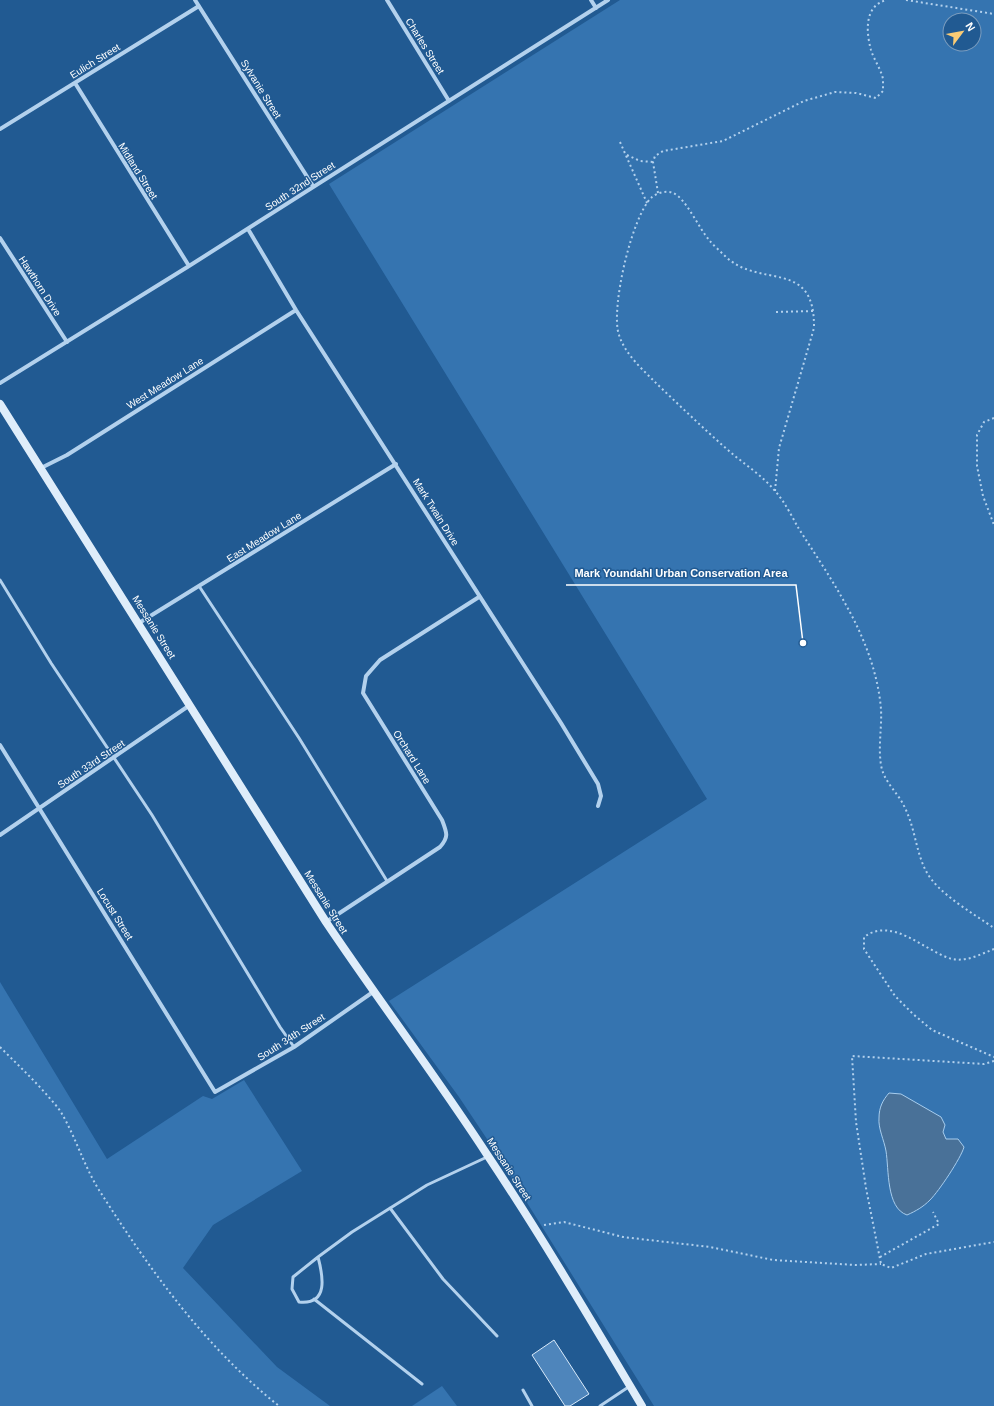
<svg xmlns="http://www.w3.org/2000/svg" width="994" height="1406" font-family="Arial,sans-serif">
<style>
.green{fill:#3574b0;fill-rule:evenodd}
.water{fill:#497198;stroke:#a7cdee}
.building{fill:#4e85bb;stroke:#d9eafa}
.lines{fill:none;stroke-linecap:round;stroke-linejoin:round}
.path{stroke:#b3d1ed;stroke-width:2;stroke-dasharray:2 3;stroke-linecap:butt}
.lane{stroke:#b3d1ed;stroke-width:3}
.street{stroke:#b3d1ed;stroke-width:4}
.secondary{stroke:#dfedfa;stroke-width:8}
.labels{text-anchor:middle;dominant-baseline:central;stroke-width:3;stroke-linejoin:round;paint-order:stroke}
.street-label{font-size:10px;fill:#fff;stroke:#215a92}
.leader{fill:none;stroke:#fff;stroke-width:1.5}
.callout-dot{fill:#fff;stroke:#215a92;stroke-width:1.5}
.callout-label{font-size:11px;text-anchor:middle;font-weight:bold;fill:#fff;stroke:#215a92;stroke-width:3;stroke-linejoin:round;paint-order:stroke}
</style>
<rect width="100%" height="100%" fill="#215a92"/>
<path class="green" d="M620 0H994V1406H654L491 1145 459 1097 389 1001 707 799 329 184ZM950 20H974V44H950Z
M0 982 107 1159 203 1096 212 1099 244 1080 302 1171 213 1225 183 1268 277 1367 330 1406H0Z
M442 1386 457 1406H412Z"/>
<path class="water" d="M889 1093 901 1094 941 1117 945 1125 943 1132 946 1139H958L964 1147C961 1158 939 1191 930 1200 923 1207 916 1211 907 1215 886 1208 889 1169 886 1151 884 1140 878 1128 879 1118 879 1107 883 1100 889 1093Z"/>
<path class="building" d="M554 1340 589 1394 570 1406H565L532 1355Z"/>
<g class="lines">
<path class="path" d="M906 0 994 14
M620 142 647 203
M627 155 640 161 653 162
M658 193 653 162 655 156 663 151 723 141 804 101 835 92 856 93 876 98 883 91C883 87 883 83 883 79 881 69 874 60 871 50 866 32 864 5 887 0
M776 312 814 311
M994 418 984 422 977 435V466L983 496 994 525
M775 491 779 448 814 328C815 257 760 290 725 256 720 251 714 246 710 241 699 229 686 198 673 193 666 190 657 193 652 197 632 215 610 310 619 335 625 354 642 369 656 383 680 406 704 429 729 451 744 464 763 476 775 491 785 502 792 517 799 529 815 554 832 579 846 605 864 637 878 673 881 709 882 728 878 746 881 765 884 783 898 792 905 808 915 828 916 852 926 871 937 893 974 914 994 928
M994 949C981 954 967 962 952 959 924 951 893 916 864 937V949L895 996 913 1014 932 1030 994 1057
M0 1047C16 1063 32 1078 47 1095 52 1101 58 1107 62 1114 76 1138 84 1166 99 1190 150 1270 204 1346 279 1406
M994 1061 984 1064 852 1056 856 1122 866 1188 881 1264 891 1268 926 1254 994 1242
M544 1225 564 1222 623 1237 710 1247 773 1260 856 1265 881 1264
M880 1257 939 1224 933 1212"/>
<path class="lane" d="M0 580 51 663 152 815 280 1027 294 1047
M199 586 299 738 387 881
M390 1208 443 1279 497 1336
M318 1257 352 1232 427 1185 487 1157
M318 1257C323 1276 329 1305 299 1302L292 1289 293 1277Z
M314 1299 422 1384
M523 1390 532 1406
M600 1406 630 1386"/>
<path class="street" d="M195 0 313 186
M387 0 449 101
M591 0 596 8
M75 83 189 266
M0 129 199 6
M248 229 296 310 561 723 598 784 601 796 598 806
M0 238 67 342
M0 383 189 266 608 0
M41 468 67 455 296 310
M139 623 396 464
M0 745 215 1092 294 1047 373 992
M0 835 190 705
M326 922 440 847C449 837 447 833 442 820L363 693 366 676 380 660 479 597"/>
<path class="secondary" d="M0 404 326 922C379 1001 436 1076 488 1156 542 1237 592 1322 642 1406"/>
</g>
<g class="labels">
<g class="street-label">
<text transform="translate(425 46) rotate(58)">Charles Street</text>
<text transform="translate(95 61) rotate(-32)">Eulich Street</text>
<text transform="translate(261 89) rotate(58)">Sylvanie Street</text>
<text transform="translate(138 171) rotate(58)">Midland Street</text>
<text transform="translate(300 186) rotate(-33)">South 32nd Street</text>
<text transform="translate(40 286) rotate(57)">Hawthorn Drive</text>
<text transform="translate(165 383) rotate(-32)">West Meadow Lane</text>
<text transform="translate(436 512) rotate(58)">Mark Twain Drive</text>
<text transform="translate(264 537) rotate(-32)">East Meadow Lane</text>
<text transform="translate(154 627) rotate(58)">Messanie Street</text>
<text transform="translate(412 757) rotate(58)">Orchard Lane</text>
<text transform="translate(91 764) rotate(-34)">South 33rd Street</text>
<text transform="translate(326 902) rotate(58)">Messanie Street</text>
<text transform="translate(115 914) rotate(58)">Locust Street</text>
<text transform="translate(291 1037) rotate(-33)">South 34th Street</text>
<text transform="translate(509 1169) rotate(57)">Messanie Street</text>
</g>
</g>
<path class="leader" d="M803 643L796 585H566"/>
<circle class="callout-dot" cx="803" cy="643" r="4"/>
<g class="callout-label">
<text x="681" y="577">Mark Youndahl Urban Conservation Area</text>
</g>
<g transform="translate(962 32) rotate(58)"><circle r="19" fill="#215a92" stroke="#7a9cbe"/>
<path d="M0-3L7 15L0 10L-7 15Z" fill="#facb75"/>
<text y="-6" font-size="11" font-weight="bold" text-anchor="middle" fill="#ffffff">N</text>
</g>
</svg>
